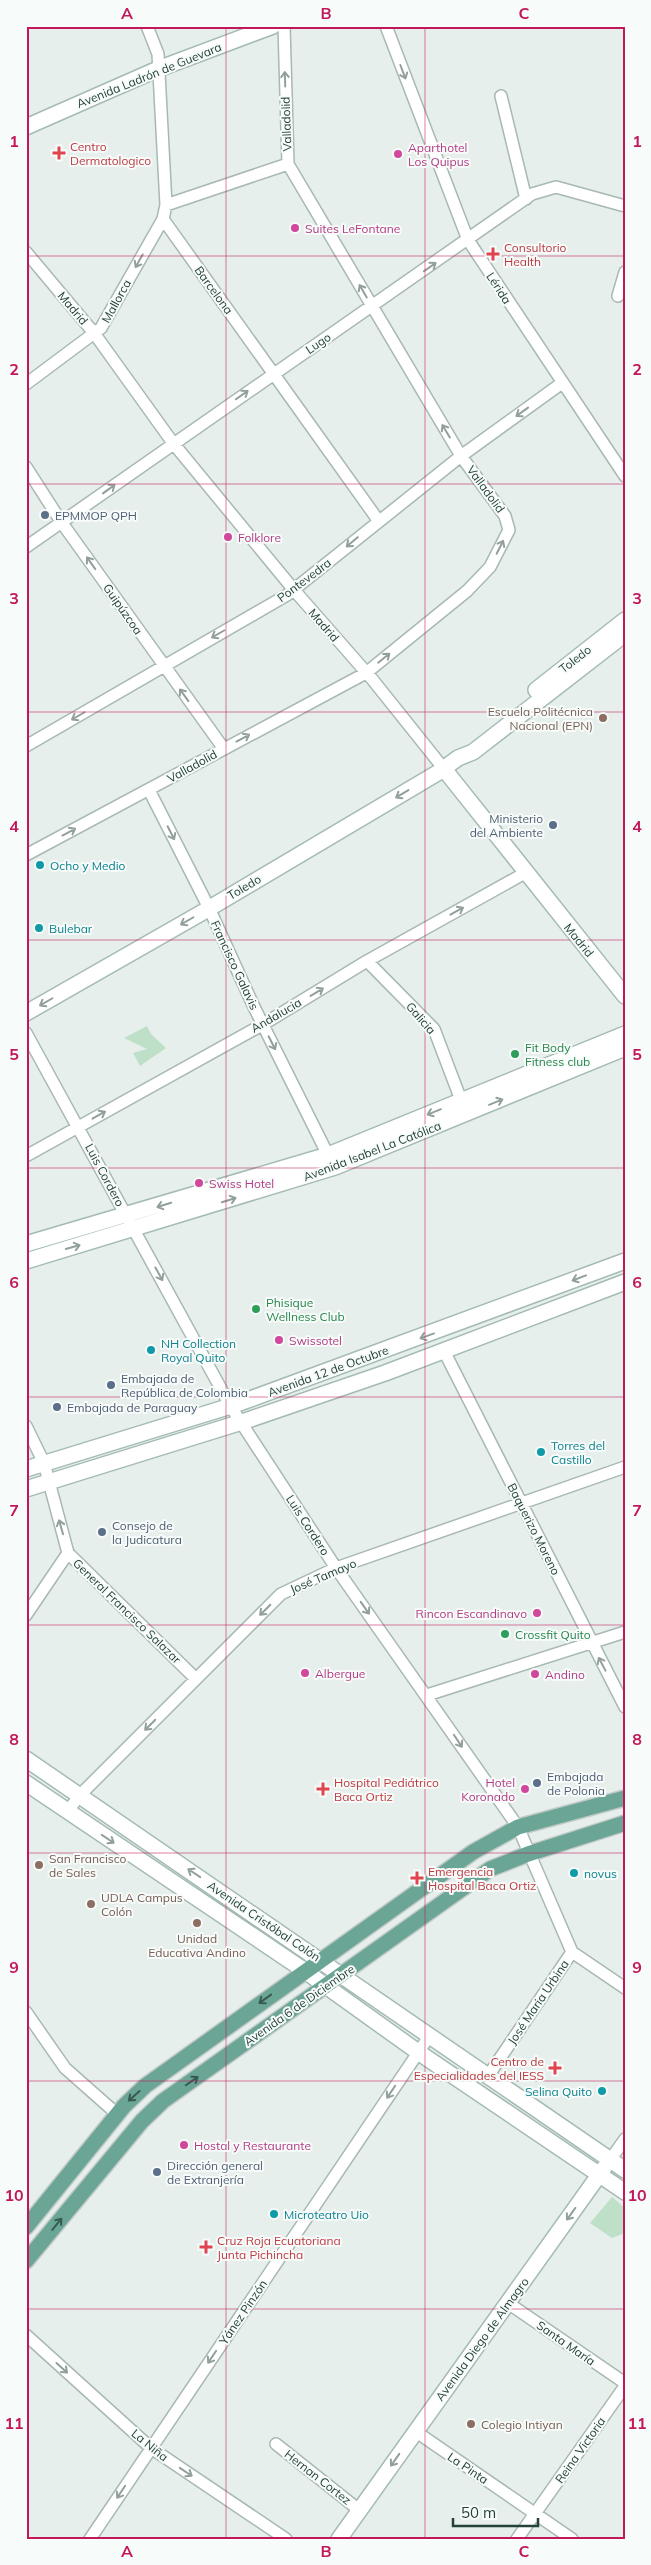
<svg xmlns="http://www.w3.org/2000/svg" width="651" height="2565" font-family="Mulish,sans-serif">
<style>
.green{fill:#bfe0c8}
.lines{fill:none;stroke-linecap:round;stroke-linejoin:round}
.street-casing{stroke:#a8b8b2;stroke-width:14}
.secondary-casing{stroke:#a4bbb3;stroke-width:18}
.primary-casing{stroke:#c2cac8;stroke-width:18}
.street{stroke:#fff;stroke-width:11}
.secondary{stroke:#fff;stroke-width:15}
.primary{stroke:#6aa596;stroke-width:15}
.oneway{stroke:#92a09c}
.oneway2{stroke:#365b51}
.grid{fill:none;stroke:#c2185b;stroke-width:1;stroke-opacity:0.55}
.health-dot{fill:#e0444e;stroke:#f7fbf9;stroke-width:2}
.hotel-dot{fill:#d1479c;stroke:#f7fbf9;stroke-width:2}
.service-dot{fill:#5c6f8a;stroke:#f7fbf9;stroke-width:2}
.education-dot{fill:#8d6e63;stroke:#f7fbf9;stroke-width:2}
.culture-dot{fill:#0f9aa8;stroke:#f7fbf9;stroke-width:2}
.leisure-dot{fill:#2e9e5b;stroke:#f7fbf9;stroke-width:2}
.labels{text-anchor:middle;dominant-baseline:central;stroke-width:4;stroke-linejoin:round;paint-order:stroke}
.street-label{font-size:12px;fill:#24423a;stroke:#f7fbf9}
.health-label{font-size:12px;fill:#be3a42;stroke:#f7fbf9;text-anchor:start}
.hotel-label{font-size:12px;fill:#b23c85;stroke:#f7fbf9;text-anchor:start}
.service-label{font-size:12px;fill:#4e5e75;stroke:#f7fbf9;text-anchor:start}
.education-label{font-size:12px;fill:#785e54;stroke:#f7fbf9;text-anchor:start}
.culture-label{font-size:12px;fill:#0d838f;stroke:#f7fbf9;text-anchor:start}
.leisure-label{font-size:12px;fill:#27864d;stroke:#f7fbf9;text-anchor:start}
.neatline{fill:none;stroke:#c2185b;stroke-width:2}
.grid-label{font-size:16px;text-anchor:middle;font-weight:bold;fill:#c2185b}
</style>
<rect width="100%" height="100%" fill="#e6efeb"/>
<path class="green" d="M147 1026 151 1034 166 1048 140 1066 133 1053 147 1049 124 1038Z
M612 2197 625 2208V2233L612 2238 590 2223Z"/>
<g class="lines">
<g class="street-casing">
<path id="street" d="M386 26 468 240 625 476
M501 96 526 199
M166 205 288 164
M163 219 378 520
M26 252 94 333 173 443 294 590 372 679 444 769
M618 296 625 272
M26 384 101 328 163 219 166 205 158 54 147 26
M26 467 62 523 224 749
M26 547 532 194 556 187 625 206
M26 746 287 595 461 456 562 383
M149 790 209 908 254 1007 331 1161
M26 855 366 673 467 591 490 567 509 530 505 516 461 456 288 164 284 26
M367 961 434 1029 464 1108
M26 1033 231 1407 336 1568 518 1827 572 1952 625 1988
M26 1156 262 1025 367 961 525 873
M444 1351 625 1707
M26 1426 44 1463 68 1553 196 1679
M26 1615 68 1553
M427 1695 625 1632
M67 1812 80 1795 281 1594 336 1568 625 1467
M26 2012 65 2068 117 2114
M488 2076 572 1952
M610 2160 625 2139
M508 2303 625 2383
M26 2335 151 2448 286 2539
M415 2431 572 2539
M276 2444 359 2510
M90 2539 430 2035
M517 2539 625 2386"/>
</g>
<g class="secondary-casing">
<path id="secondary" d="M26 127 158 69 273 26
M536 690 625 620
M444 769 625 996
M26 1013 203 912 439 772 458 758 473 752 625 634
M26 1244 328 1155 625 1034
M26 1261 335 1167 625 1048
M26 1469 234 1405 625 1261
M26 1489 245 1421 385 1373 625 1282
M26 1759 625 2170
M26 1783 305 1971 418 2052 625 2192
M339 2539 604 2168"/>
</g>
<g class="primary-casing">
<path id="primary" d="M26 2227 124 2106 145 2086 473 1852 518 1827 625 1798
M26 2261 142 2121 163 2101 490 1869 528 1854 625 1823"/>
</g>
<use href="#street" class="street"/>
<use href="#secondary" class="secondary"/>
<use href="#primary" class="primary"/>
</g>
<defs><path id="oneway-shaft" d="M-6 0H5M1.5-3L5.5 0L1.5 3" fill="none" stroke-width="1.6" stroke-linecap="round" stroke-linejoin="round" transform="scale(1.25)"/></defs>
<g class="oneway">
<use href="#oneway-shaft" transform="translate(403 72) rotate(69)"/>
<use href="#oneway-shaft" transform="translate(285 79) rotate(-92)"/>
<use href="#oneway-shaft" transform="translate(139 261) rotate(119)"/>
<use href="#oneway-shaft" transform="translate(430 267) rotate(-35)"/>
<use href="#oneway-shaft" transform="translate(363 291) rotate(-120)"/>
<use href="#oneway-shaft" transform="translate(242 395) rotate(-35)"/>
<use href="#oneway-shaft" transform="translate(522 412) rotate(144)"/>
<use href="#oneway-shaft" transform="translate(446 431) rotate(-121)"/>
<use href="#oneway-shaft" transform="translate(109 489) rotate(-36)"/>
<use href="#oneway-shaft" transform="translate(352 542) rotate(140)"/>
<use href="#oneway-shaft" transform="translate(500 547) rotate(-63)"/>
<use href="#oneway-shaft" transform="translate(91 563) rotate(-125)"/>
<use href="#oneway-shaft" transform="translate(218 634) rotate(150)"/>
<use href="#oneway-shaft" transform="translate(384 658) rotate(-39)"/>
<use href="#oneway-shaft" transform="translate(184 695) rotate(-126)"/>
<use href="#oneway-shaft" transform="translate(78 716) rotate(150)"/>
<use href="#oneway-shaft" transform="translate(243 738) rotate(-28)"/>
<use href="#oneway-shaft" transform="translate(402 794) rotate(149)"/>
<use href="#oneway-shaft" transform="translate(69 832) rotate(-28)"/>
<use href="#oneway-shaft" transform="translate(171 833) rotate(63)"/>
<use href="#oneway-shaft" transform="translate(457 911) rotate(-29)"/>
<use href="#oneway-shaft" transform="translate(187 921) rotate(150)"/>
<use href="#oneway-shaft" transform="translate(317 992) rotate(-31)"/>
<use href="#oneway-shaft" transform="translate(46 1002) rotate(150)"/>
<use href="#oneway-shaft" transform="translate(272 1043) rotate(63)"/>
<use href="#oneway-shaft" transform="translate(496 1102) rotate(-22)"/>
<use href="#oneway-shaft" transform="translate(434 1112) rotate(158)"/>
<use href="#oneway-shaft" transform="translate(99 1115) rotate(-29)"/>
<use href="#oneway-shaft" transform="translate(229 1200) rotate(-17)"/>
<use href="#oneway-shaft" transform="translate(164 1205) rotate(163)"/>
<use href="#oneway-shaft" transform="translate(73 1247) rotate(-16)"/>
<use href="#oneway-shaft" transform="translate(159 1274) rotate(61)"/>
<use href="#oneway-shaft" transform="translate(579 1278) rotate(159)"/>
<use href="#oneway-shaft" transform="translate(427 1336) rotate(160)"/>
<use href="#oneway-shaft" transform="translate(61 1527) rotate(-106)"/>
<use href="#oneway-shaft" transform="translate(365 1608) rotate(55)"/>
<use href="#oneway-shaft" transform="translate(265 1610) rotate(135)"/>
<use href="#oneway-shaft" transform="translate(602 1664) rotate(-118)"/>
<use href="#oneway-shaft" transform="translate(150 1725) rotate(135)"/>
<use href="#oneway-shaft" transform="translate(458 1741) rotate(56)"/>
<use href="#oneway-shaft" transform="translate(108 1839) rotate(34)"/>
<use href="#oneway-shaft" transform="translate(194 1873) rotate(-146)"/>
<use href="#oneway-shaft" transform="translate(391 2092) rotate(124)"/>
<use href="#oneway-shaft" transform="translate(571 2214) rotate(126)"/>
<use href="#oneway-shaft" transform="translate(212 2357) rotate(124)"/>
<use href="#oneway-shaft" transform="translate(62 2368) rotate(42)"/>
<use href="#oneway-shaft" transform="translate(395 2460) rotate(125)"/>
<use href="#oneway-shaft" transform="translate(186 2472) rotate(34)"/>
<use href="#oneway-shaft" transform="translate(121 2492) rotate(124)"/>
</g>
<g class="oneway2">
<use href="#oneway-shaft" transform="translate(265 1999) rotate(144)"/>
<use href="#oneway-shaft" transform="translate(192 2081) rotate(-35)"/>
<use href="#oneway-shaft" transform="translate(134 2096) rotate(138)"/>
<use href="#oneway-shaft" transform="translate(57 2224) rotate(-51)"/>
</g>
<path class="grid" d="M226 26V2539M425 26V2539M26 256H625M26 484H625M26 712H625M26 940H625M26 1168H625M26 1397H625M26 1625H625M26 1853H625M26 2081H625M26 2309H625"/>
<g class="health-dot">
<path d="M56.5 145.5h5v5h5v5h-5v5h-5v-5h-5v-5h5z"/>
<path d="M490.5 246.5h5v5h5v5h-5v5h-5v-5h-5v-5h5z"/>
<path d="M320.5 1781.5h5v5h5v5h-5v5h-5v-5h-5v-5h5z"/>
<path d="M414.5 1870.5h5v5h5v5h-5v5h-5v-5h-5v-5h5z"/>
<path d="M552.5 2060.5h5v5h5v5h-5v5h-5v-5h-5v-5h5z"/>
<path d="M203.5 2239.5h5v5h5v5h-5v5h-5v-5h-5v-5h5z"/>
</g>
<g class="hotel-dot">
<circle cx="398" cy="154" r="5"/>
<circle cx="295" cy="228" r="5"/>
<circle cx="228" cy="537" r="5"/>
<circle cx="199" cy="1183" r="5"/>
<circle cx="279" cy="1340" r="5"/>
<circle cx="537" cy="1613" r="5"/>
<circle cx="305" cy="1673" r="5"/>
<circle cx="535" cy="1674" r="5"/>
<circle cx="525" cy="1789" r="5"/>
<circle cx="184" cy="2145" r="5"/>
</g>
<g class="service-dot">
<circle cx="45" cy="515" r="5"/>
<circle cx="553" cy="825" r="5"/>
<circle cx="111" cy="1385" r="5"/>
<circle cx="57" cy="1407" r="5"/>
<circle cx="102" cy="1532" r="5"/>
<circle cx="537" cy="1783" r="5"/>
<circle cx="157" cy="2172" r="5"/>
</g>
<g class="education-dot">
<circle cx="603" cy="718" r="5"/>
<circle cx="39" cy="1865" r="5"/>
<circle cx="91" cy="1904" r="5"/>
<circle cx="197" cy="1923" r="5"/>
<circle cx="471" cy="2424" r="5"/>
</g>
<g class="culture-dot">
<circle cx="40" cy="865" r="5"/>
<circle cx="39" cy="928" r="5"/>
<circle cx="151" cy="1350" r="5"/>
<circle cx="541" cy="1452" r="5"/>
<circle cx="574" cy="1873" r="5"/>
<circle cx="602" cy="2091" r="5"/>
<circle cx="274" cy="2214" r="5"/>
</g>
<g class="leisure-dot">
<circle cx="515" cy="1054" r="5"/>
<circle cx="256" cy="1309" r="5"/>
<circle cx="505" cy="1634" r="5"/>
</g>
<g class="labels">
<g class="street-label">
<text transform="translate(149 75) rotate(-22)">Avenida Ladrón de Guevara</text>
<text transform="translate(286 124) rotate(-92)">Valladolid</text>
<text transform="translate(499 288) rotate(57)">Lérida</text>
<text transform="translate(214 290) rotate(54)">Barcelona</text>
<text transform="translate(116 301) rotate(-61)">Mallorca</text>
<text transform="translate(73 308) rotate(50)">Madrid</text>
<text transform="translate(318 343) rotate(-34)">Lugo</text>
<text transform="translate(486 489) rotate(54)">Valladolid</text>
<text transform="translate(304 580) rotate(-37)">Pontevedra</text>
<text transform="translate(123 609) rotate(55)">Guipúzcoa</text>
<text transform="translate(324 625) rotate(49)">Madrid</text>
<text transform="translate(575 659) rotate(-38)">Toledo</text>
<text transform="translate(192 766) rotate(-29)">Valladolid</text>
<text transform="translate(244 887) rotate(-31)">Toledo</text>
<text transform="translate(579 940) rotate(51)">Madrid</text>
<text transform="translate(235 965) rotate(65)">Francisco Galavis</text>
<text transform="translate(276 1015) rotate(-30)">Andalucia</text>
<text transform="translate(421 1018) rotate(49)">Galicia</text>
<text transform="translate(372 1151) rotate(-21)">Avenida Isabel La Católica</text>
<text transform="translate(105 1175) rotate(62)">Luis Cordero</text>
<text transform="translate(328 1371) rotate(-20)">Avenida 12 de Octubre</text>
<text transform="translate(308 1525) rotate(57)">Luis Cordero</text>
<text transform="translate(534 1529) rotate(63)">Baquerizo Moreno</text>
<text transform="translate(323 1576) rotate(-23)">José Tamayo</text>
<text transform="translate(127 1611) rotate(44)">General Francisco Salazar</text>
<text transform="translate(264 1921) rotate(34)">Avenida Cristóbal Colón</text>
<text transform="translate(538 2002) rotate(-56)">José Maria Urbina</text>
<text transform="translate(299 2005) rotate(-35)">Avenida 6 de Diciembre</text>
<text transform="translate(243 2312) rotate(-56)">Yánez Pinzón</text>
<text transform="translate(482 2339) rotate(-54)">Avenida Diego de Almagro</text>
<text transform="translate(566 2343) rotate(35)">Santa María</text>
<text transform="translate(150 2445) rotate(39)">La Niña</text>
<text transform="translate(580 2450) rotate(-55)">Reina Victoria</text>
<text transform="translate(468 2468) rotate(34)">La Pinta</text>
<text transform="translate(318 2477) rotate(38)">Hernan Cortez</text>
</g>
<g class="health-label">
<text x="70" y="146">Centro<tspan x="70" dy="14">Dermatologico</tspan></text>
<text x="504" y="247">Consultorio<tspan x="504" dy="14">Health</tspan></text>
<text x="334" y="1782">Hospital Pediátrico<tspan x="334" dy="14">Baca Ortiz</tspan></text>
<text x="428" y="1871">Emergencia<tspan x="428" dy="14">Hospital Baca Ortiz</tspan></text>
<text x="544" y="2061" text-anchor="end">Centro de<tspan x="544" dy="14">Especialidades del IESS</tspan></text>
<text x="217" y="2240">Cruz Roja Ecuatoriana<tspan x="217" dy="14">Junta Pichincha</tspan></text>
</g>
<g class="hotel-label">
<text x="408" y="147">Aparthotel<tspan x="408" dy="14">Los Quipus</tspan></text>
<text x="305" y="228">Suites LeFontane</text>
<text x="238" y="537">Folklore</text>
<text x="209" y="1183">Swiss Hotel</text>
<text x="289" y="1340">Swissotel</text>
<text x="527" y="1613" text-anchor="end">Rincon Escandinavo</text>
<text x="315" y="1673">Albergue</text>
<text x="545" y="1674">Andino</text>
<text x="515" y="1782" text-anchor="end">Hotel<tspan x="515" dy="14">Koronado</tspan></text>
<text x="194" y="2145">Hostal y Restaurante</text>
</g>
<g class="service-label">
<text x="55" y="515">EPMMOP QPH</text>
<text x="543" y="818" text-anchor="end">Ministerio<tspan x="543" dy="14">del Ambiente</tspan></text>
<text x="121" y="1378">Embajada de<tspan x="121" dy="14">República de Colombia</tspan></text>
<text x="67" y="1407">Embajada de Paraguay</text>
<text x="112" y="1525">Consejo de<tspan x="112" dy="14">la Judicatura</tspan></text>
<text x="547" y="1776">Embajada<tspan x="547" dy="14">de Polonia</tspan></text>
<text x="167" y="2165">Dirección general<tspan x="167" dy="14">de Extranjería</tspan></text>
</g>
<g class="education-label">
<text x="593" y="711" text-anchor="end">Escuela Politécnica<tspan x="593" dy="14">Nacional (EPN)</tspan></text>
<text x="49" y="1858">San Francisco<tspan x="49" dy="14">de Sales</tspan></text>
<text x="101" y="1897">UDLA Campus<tspan x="101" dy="14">Colón</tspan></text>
<text x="197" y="1938" text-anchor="middle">Unidad<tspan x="197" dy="14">Educativa Andino</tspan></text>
<text x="481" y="2424">Colegio Intiyan</text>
</g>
<g class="culture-label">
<text x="50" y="865">Ocho y Medio</text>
<text x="49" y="928">Bulebar</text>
<text x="161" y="1343">NH Collection<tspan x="161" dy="14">Royal Quito</tspan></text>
<text x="551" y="1445">Torres del<tspan x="551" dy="14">Castillo</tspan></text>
<text x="584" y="1873">novus</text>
<text x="592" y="2091" text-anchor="end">Selina Quito</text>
<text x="284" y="2214">Microteatro Uio</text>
</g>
<g class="leisure-label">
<text x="525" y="1047">Fit Body<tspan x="525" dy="14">Fitness club</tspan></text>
<text x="266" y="1302">Phisique<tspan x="266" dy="14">Wellness Club</tspan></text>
<text x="515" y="1634">Crossfit Quito</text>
</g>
</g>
<rect width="651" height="2565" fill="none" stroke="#f7fbf9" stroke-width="55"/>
<path d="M453 2518v8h85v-8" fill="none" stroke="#24423a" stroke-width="2.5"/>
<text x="461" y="2518" font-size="15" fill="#24423a" stroke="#f7fbf9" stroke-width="4" paint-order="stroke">50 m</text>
<rect x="28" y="28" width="596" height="2510" class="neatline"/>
<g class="grid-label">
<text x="127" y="19">A</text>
<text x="326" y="19">B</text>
<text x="524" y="19">C</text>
<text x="14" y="147">1</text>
<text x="637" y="147">1</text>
<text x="14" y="375">2</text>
<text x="637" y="375">2</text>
<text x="14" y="604">3</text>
<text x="637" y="604">3</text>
<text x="14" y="832">4</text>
<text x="637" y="832">4</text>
<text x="14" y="1060">5</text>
<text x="637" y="1060">5</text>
<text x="14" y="1288">6</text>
<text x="637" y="1288">6</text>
<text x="14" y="1516">7</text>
<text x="637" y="1516">7</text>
<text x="14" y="1745">8</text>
<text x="637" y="1745">8</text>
<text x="14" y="1973">9</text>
<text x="637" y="1973">9</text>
<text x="14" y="2201">10</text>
<text x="637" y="2201">10</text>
<text x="14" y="2429">11</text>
<text x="637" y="2429">11</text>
<text x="127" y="2557">A</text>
<text x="326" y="2557">B</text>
<text x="524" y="2557">C</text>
</g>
</svg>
